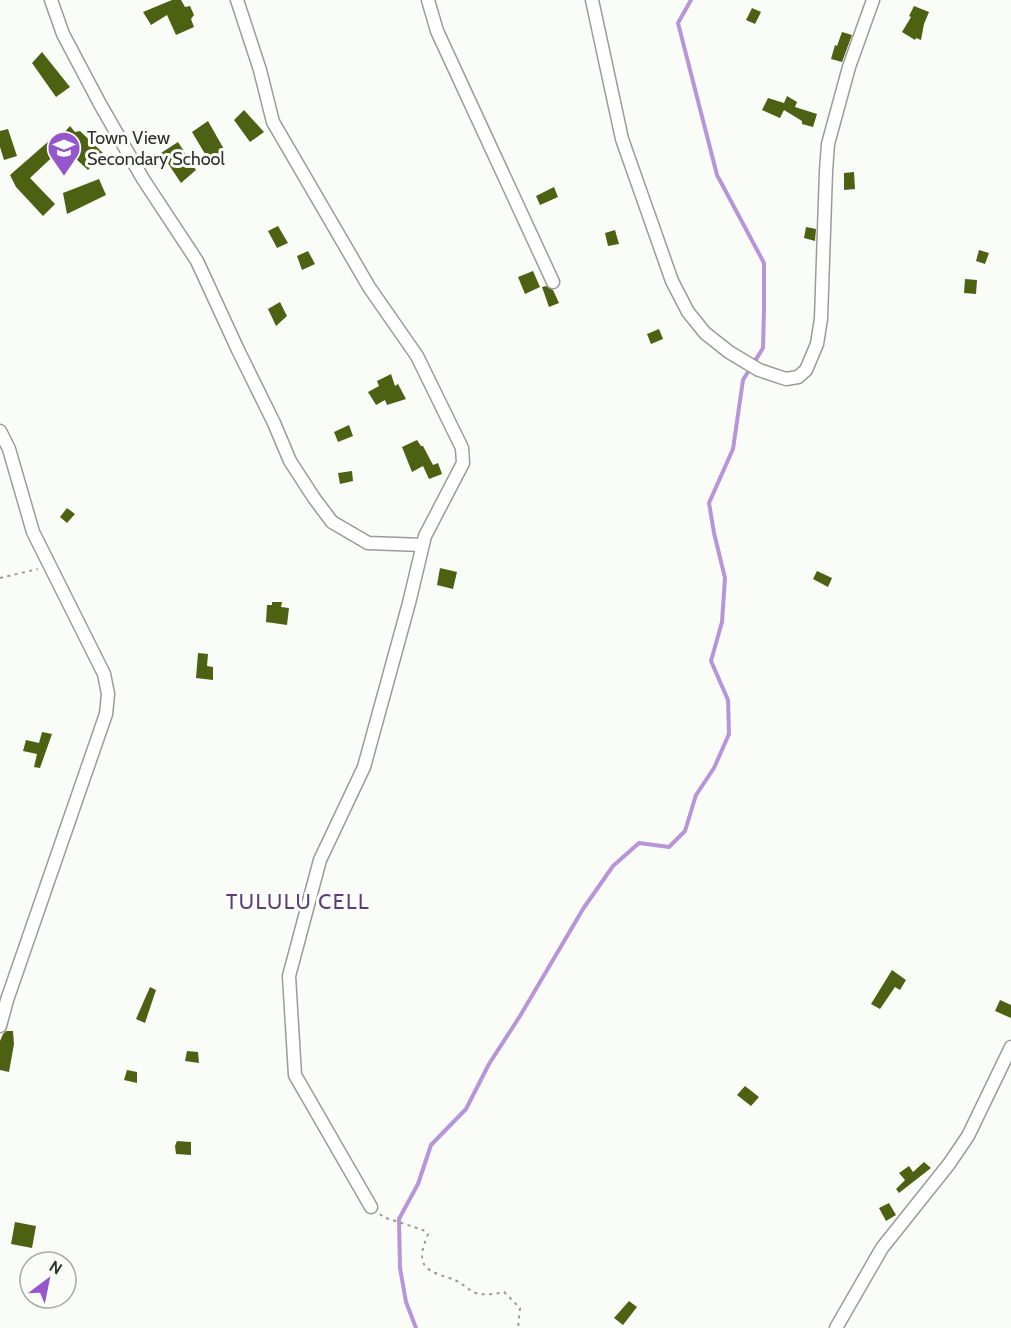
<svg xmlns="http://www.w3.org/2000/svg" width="1011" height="1328" font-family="Cabin,sans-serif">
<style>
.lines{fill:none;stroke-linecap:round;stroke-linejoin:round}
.stream{stroke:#b695d9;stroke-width:4}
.building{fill:#4d6113}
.minor-casing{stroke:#9b9c99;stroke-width:15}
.path{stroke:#9a9b98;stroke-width:2;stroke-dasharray:3 4.5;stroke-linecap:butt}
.minor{stroke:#fff;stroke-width:12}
.labels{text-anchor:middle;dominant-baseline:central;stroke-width:6;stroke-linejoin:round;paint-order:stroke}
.poi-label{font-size:18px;fill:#313230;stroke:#fafcf8;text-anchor:start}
.quarter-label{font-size:21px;letter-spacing:1.5px;fill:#5c3d78;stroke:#fafcf8}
</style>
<rect width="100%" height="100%" fill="#fafcf8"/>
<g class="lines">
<path class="stream" d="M416 1328 406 1302 400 1268 399 1219 418 1184 431 1145 466 1109 489 1064 520 1016 583 909 613 866 639 843 669 847 685 831 696 795 714 768 729 734 728 700 711 661 722 622 725 578 714 533 709 503 733 449 743 380 763 348 764 310V263L717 175 678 23 691 0"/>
</g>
<path class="building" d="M172 0H181L185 7 190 6 194 15 191 19 194 27 176 35 167 15 151 25 143 12Z
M914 6 929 12 924 24 921 40 916 38 915 40 902 32 911 17 909 16Z
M752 8 761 12 755 24 746 20Z
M842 32 852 35 842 62 831 59 835 45 837 46Z
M42 52 70 87 56 97 32 63Z
M787 96 797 102 795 107 817 114 813 127 802 124V121L784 110 780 118 762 110 768 98 784 103Z
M244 110 264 132 250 142 234 120Z
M208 121 225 151 211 164 192 132Z
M70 126 75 132 80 131 103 153 88 170 63 147 30 178 55 204 43 216 16 187 10 175 50 140 53 145Z
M8 129 17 156 4 160 0 147V131Z
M178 142 196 170 181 183 161 153Z
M854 172 855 189 844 190V173Z
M99 179 106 195 67 214 63 193Z
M554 187 558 197 540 205 536 196Z
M278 226 288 243 277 248 268 231Z
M806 227 816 229 815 241 804 238Z
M615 230 619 244 608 246 605 233Z
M979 250 989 253 985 264 976 261Z
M308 251 315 264 302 270 297 256Z
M533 271 540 287 525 294 518 277Z
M965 279 977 280 976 294 964 293Z
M546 286 553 290 559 303 549 307 542 287Z
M280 302 287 316 276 326 268 309Z
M659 329 663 339 651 344 647 334Z
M391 374 395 386 398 384 406 399 387 405 385 400 376 405 368 392 379 386 377 381Z
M349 425 353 436 338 442 334 432Z
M417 440 421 446H423L433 465 438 463 442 474 429 479 423 466 412 472 402 447Z
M352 471 353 481 340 484 338 473Z
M67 508 75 514 67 523 60 517Z
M440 568 457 572 453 589 437 585Z
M817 571 832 578 828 587 813 579Z
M272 602H282L281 607 289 608 287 625 266 622 267 605H272Z
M198 653 208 654 207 666 213 667V680L196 678Z
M42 732 52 734 40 768 34 767 37 754 23 751 26 740 39 743Z
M892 970 906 980 900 990 895 987 880 1009 871 1004Z
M150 987 156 990 145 1023 136 1019Z
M1000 1000 1011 1005V1018L995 1011Z
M6 1031H13L14 1044 9 1072 0 1070V1041L3 1034Z
M187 1051 198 1052 199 1063 185 1061Z
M127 1070 137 1072V1083L124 1080Z
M745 1086 759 1097 751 1106 737 1095Z
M177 1141 191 1142V1155L176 1154 175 1146Z
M924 1162 931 1168 899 1193 896 1189 905 1180 899 1173 909 1166 913 1172Z
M889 1203 896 1215 886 1221 879 1208Z
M15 1222 36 1226 32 1248 11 1244Z
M629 1301 637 1307 623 1325 614 1318Z"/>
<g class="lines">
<g class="minor-casing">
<path id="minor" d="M51 0 63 34 100 104 143 179 197 261 238 350 274 423 290 461 314 498 332 522 368 543 423 545
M237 0 260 70 273 122 369 287 417 356 462 448 463 463 425 536 409 603 364 767 320 860 289 976 295 1075 371 1207
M428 0 437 31 553 282
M592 0 622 139 672 281 688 312 705 333 729 352 759 370 786 379 798 377 806 370 817 344 821 319 826 171 828 144 849 67 873 0
M0 431 9 449 33 532 104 674 108 694 106 714 7 1000 0 1026
M836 1328 882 1248 949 1164 968 1136 1011 1047"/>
</g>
<path class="path" d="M0 578 38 569
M380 1214 383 1217 423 1230 428 1234C425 1242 420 1253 423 1262 427 1273 445 1276 455 1280 464 1284 471 1293 480 1294 488 1295 496 1294 504 1292L520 1308 518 1328"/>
<use href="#minor" class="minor"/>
</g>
<defs>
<g id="school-pin" transform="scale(1.725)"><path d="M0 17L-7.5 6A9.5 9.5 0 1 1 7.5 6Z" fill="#9657cd" stroke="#fafcf8"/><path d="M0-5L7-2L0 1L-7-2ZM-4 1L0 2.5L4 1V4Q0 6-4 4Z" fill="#fff"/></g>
</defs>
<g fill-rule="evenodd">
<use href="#school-pin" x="64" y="148"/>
</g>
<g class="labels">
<g class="poi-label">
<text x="87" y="138">Town View<tspan x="87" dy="21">Secondary School</tspan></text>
</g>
<g class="quarter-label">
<text x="298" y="901">TULULU CELL</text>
</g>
</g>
<g transform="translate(48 1280) rotate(32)"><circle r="28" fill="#fafcf8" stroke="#aaaba8" stroke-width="1.5"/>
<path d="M0-4.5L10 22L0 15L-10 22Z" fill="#9657cd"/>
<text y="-9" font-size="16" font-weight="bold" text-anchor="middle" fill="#313230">N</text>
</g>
</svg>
